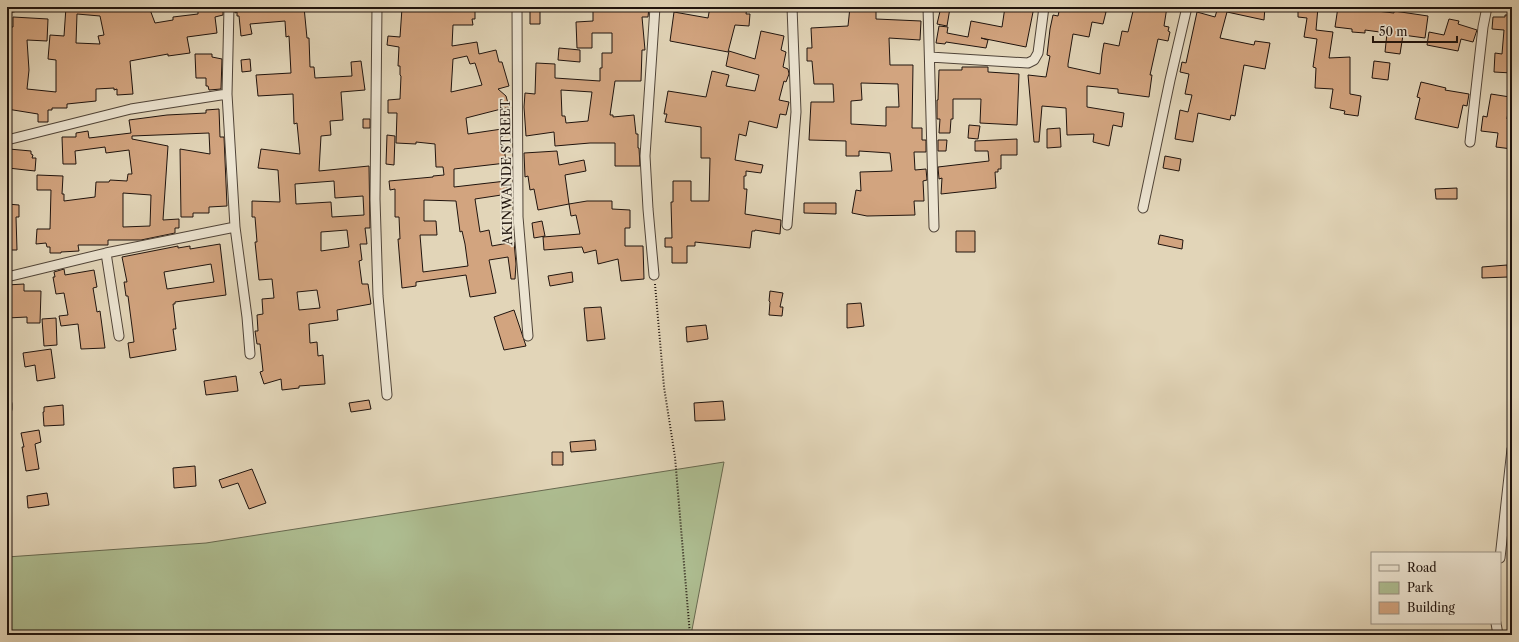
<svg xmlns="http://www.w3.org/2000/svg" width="1519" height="642" font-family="'Libre Caslon Text',serif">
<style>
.green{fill:#aebe92;stroke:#676950}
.building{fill:#d2a47f;stroke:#20140e;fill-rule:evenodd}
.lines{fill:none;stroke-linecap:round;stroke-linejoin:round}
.minor-casing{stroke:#504438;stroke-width:11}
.path{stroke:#20140e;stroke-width:2;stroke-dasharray:1 2;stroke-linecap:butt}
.minor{stroke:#ece4d1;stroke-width:9}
.labels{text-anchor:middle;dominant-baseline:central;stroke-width:3.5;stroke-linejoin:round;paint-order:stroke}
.street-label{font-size:13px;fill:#20140e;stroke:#ece4d1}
</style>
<rect width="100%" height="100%" fill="#e2d5b8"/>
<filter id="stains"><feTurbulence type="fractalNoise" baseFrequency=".005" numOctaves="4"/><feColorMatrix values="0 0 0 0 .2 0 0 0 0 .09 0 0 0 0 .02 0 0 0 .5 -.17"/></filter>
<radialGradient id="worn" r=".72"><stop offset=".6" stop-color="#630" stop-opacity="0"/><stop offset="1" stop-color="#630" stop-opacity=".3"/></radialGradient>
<path class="green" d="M724 462 691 635H7V557L206 543Z"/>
<path class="building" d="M66 7H149L155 23 173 20V17L198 14V9L215 7H223V15L215 17 217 33 187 37 190 53 168 56V54L130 61 133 94 117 95V89L114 90V88L96 89V101L67 104V108H52V110H48V122H38V114L7 109V27H13V17L48 19 47 41 27 40 29 70 27 89 56 92V60L48 59 50 35 64 36ZM77 14 100 16 104 35 98 36 100 44 76 43Z
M235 7H284V9L304 7 307 38H309L310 67H314L315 78 352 76 351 62 361 61 365 90 341 92 343 120 330 121 331 135 321 136 319 171 369 166 370 228H365L367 244H360L362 260 359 261 362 284H368L371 304 337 310 338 320 309 324 310 343 317 342 318 356 323 355 325 384 299 386V388L282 390 281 379 264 384 260 372 263 371 260 344H257L255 331H258L257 315 263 314 262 299 274 298 272 279 259 280 255 242H257L255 217H252V201L280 202 278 170 258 168 261 149 300 154 297 123 294 124 293 94 258 96 256 75 291 73 289 36 286 37 285 21 250 24 252 34 241 36 239 16H237V12L235 13ZM334 181 335 198 363 196 364 215 332 217 331 202 296 204 295 184ZM347 230 349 247 321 251V232ZM317 290 320 308 299 310 297 292Z
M412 7H452V11L475 10V19H472L473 25H453L452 46 477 42 479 54 496 50 499 62H502L509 86 498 89 506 96 509 107 466 118 468 134 502 129 506 163 454 169V187L506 181 508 194 475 199 480 232 489 230 492 246 514 242 516 264 515 279H511L508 257 489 260 496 293 470 297 466 275 416 282V286L402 288 398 239H400L399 217H395V189L390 190 389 181 433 177V176L444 175 443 167H436L435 144 416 142V144L396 143 397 113H388V100L400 99 401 76 400 75V66H398L399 47 387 45 388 36 400 37 402 8H412ZM467 56 470 64 475 63 482 85 451 92 453 59ZM424 200 456 201 460 232 462 231 465 244 468 266 423 272 420 235H437L436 221H424Z
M530 7H540V24H530Z
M593 7H649L648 17H642L645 50H642L641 81H615L610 115H613V117L634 115 636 134H638V148H639L640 166H615V143H590L555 146 554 132 526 136 524 107 525 93 535 94 536 63 555 64V78L600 81V68H602V53H612V33H592V48H577L576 22 593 21ZM561 90 592 92 588 121 566 123 565 116H562Z
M710 7H747L746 14H750L749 26 735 25 728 52 670 41 674 12 708 18Z
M850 7H876V19L921 21 920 40 889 38 890 65H913L912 128H922V140H926V152H914L915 170 926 169 927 180 923 181 924 201H914L915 215 867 216 852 213 856 190 861 191 860 172 892 171 890 153 859 151V156H846V141L809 140 811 102H834L833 84H814L812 61H807V48H812L811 28 848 26ZM861 83 898 84 899 107H886V126L851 124V101L862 100Z
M941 7 950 8 947 26 937 24Z
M1005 7H1034L1026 47 981 38 988 40 986 48 946 42 945 44 936 43 939 26 948 27 947 33 968 37 971 21 1002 27Z
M1060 7H1099L1098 10 1106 12 1103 24 1092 22 1089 37 1073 34 1068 64V67L1100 74 1102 54 1104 43 1119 46 1122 31 1128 32 1134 7H1167L1164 26 1169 27 1168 31 1170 32 1168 41 1158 39 1150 75H1152L1149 97 1118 93V89L1087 86V107L1124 113 1122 127 1113 125 1109 146 1093 142 1094 134 1067 135 1066 108 1042 106 1039 142H1034L1028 75 1046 77 1050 56 1047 55 1050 29 1053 15 1058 16Z
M1218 7H1265L1264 20 1227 12 1220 38 1254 45 1255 41 1270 43 1265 69 1244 65 1235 116 1231 115 1230 120 1198 113 1193 142 1175 139 1180 110 1188 112 1192 95 1185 94 1189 74 1180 72 1182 62 1186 63 1197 12 1215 17Z
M1298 7H1318L1316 30 1333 32 1329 58 1350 57V94L1361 96 1358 116 1344 114 1345 111 1330 108 1333 89 1315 88 1316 68 1313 67 1317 39 1304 37 1307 18 1298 17Z
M1338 7H1368V10L1394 13V11L1428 16 1425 38 1403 35 1400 54 1385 52 1387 33 1365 30V33L1352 32V29L1335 27Z
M1505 15H1512V73L1494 72 1495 53 1502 54 1504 30 1492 29 1493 17H1505Z
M1449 19 1459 21 1458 24 1477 30 1473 42 1461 39 1458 51 1427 45 1429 32 1444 35Z
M761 31 784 36 781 50 786 52 783 67 788 69 789 74 786 82 784 81 779 100 789 102 786 115 780 114 777 128 749 121 746 136 739 134 735 160 763 165 761 173 746 171V176H744V189H747L745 214 781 220 780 234 755 230V231H752L750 248 695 242V246H687V263H672V247H665V238H672L671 202H673V181H691V201H709L710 158H701V127L665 122 667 114H664L668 91 706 97 712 71 729 75 726 86 755 91 759 75 726 66 729 51 755 59Z
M559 48 580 50V62L558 60Z
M195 54H212V57L222 59 221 89 209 90 208 86H206V78H196Z
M250 59 251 71 242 72 241 60Z
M1374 61 1390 63 1388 80 1372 78Z
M962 67H988V72L1019 74 1017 125 980 123 981 99H953V119H951L950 133H939L940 119H937V100H938L939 70H962Z
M1421 82 1446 88 1445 90 1469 94 1467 106 1463 105 1458 128 1415 119 1420 98 1417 97Z
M1491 94 1510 97 1507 119H1512V149L1496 147 1498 133 1481 131 1483 116 1487 117Z
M219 109 220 137H224L227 206 209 207V213H193V217H181L180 149 210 154 209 133 132 136V139L168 146 163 220 179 219V228H175V233L141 240H108V245H78L79 251 61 252V253H50V247H47L46 243 36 244 37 229H50L51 190H37V175L63 176 62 194H64V201L95 197 96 182H109L110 180 127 181 128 174H132L129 150 106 153 105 147 75 151 76 164H63L62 137H76V133L88 131 89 138 131 133 129 120 167 115 206 113V110ZM123 193 151 195 150 226 123 227Z
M363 119H370V128H363Z
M969 125 980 126 978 139 968 138Z
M1060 128 1061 147 1047 148V129Z
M387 135 395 136 394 165 386 164Z
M1017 139V155H1001V169H998V172H995L996 188 941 194 942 178 939 179 938 167 989 161 988 151H975V141Z
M938 140H947L946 151H938Z
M9 149 31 151V154L33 155 32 158H36L35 171 8 168Z
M557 151 559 165 584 160 586 171 565 175 569 204 587 201H612V209L630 210V228H625V246H643L644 279 621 281 618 259 598 264 596 250 584 253 582 247 544 250 543 237 580 234 576 215 571 216 569 204 538 210 534 189 530 190 528 176 525 177 524 153Z
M1165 156 1181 159 1179 171 1163 168Z
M1457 188V199H1436L1435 189Z
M804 203H836V214L804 213Z
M7 204 19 205V217H16L17 250H7Z
M542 221 545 236 534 238 532 223Z
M956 231H975V252H956Z
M1160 235 1183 240 1182 249 1158 244Z
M220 244 226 295 175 302V304H173L176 329H173L176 350 130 358 128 343 134 342 128 296H126L124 282H127L122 257 178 246V248L190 246V249ZM211 264 214 282 167 289 164 272Z
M1507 265 1508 277 1482 278V267Z
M64 269 65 275 94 270 97 287 93 288 97 312 100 311 105 348 81 349 78 324 61 326 59 316 68 315 64 293 56 294 53 277H55L54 272Z
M572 272 573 282 550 286 548 276Z
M24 284V291H41L40 323H27V317L7 318V285Z
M770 291 783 293 780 307H783L782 316 769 315 770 302 769 301Z
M861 303 864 326 847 328V304Z
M601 307 605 339 587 341 584 308Z
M514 310 526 346 504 350 494 317Z
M56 318 57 345 44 346 42 319Z
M706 325 708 339 687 342 686 327Z
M51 349 55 378 37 381 35 365 25 367 23 353Z
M236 376 238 391 206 395 204 381Z
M369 400 371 409 351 412 349 403Z
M723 401 725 420 695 421 694 403Z
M63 405 64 425 44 426 43 412H44V407Z
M39 430 41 442 35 444 39 469 26 471 22 447H24L21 433Z
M595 440 596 450 571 452 570 442Z
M552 452H563V465H552Z
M195 466 196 486 174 488 173 468Z
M252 469 266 503 249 509 238 483 222 488 219 480Z
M47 493 49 505 28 508 27 496Z"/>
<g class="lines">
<g class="minor-casing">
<path id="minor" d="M377 7 375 199 378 296 387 395
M517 7 518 217 528 336
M928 7 934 227
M7 8 13 7
M930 57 1028 63 1034 60 1038 53 1044 7
M7 140 131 109 227 94
M1470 142 1483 27 1487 7
M1143 208 1170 80 1187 7
M787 225 796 112 792 7
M235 227 247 317 250 354
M106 253 119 336
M654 275 648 209 645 156 655 7
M7 277 106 253 235 227 227 94 229 7
M7 404V409
M1500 558 1512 449
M1496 623 1498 635"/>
</g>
<path class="path" d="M655 284 664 387 675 457 690 635"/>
<use href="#minor" class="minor"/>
</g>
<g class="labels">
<g class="street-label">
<text transform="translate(506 172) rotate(-91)">AKINWANDE STREET</text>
</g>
</g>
<rect width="1519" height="642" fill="none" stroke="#e2d5b8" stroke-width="24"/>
<rect x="8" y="8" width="1503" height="626" fill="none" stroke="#20140e" stroke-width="2"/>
<rect x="12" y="12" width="1495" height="618" fill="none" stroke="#20140e"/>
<rect x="1371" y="552" width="130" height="72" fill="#ece4d1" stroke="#9a9183"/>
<rect x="1379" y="565" width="20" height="6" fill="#ece4d1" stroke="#9a9183"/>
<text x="1407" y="572" font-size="12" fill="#20140e">Road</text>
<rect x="1379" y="582" width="20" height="12" fill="#aebe92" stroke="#9a9183"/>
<text x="1407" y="592" font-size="12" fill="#20140e">Park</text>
<rect x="1379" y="602" width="20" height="12" fill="#d2a47f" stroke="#9a9183"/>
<text x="1407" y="612" font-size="12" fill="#20140e">Building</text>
<path d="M1373 36v6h84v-6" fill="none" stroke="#20140e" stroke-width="2"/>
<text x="1379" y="36" font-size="12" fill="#20140e" stroke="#ece4d1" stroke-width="3" paint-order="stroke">50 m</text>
<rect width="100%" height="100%" filter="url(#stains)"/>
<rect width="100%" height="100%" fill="url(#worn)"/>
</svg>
